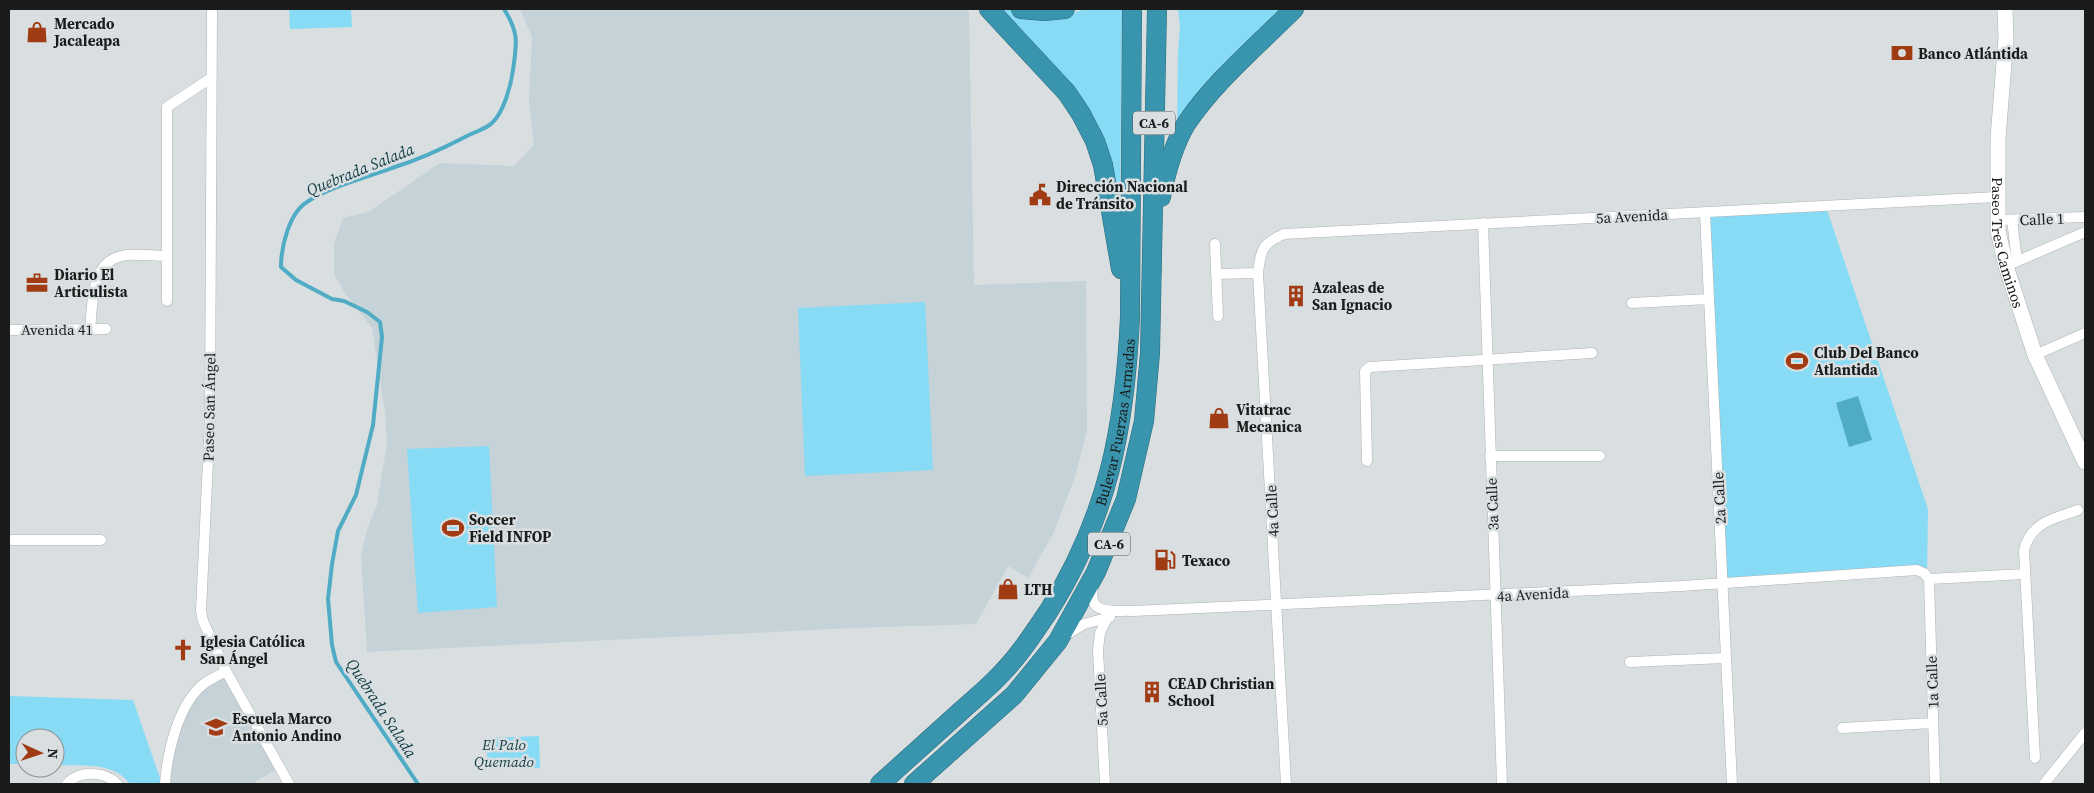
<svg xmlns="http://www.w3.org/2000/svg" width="2094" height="793" font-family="'Source Serif 4',serif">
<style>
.built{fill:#c5d2d7}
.green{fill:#87dbf4}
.water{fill:#50abc5}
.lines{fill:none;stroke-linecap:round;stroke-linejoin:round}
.stream{stroke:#50abc5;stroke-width:4}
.street-casing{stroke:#adb3b5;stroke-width:11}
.secondary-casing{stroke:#adb3b5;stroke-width:16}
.highway-casing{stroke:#2e6a7a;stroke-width:20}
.street{stroke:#fff;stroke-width:10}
.secondary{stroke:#fff;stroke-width:15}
.highway{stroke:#3994ad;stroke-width:19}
.labels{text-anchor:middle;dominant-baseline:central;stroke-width:5;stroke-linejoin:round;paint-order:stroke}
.shield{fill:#d9dfe1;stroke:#535657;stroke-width:1}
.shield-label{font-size:14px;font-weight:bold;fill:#1a1c1c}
.poi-label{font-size:15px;font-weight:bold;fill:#1a1c1c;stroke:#d9dfe1;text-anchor:start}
.street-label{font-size:15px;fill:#1a1c1c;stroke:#d9dfe1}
.park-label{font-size:15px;font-style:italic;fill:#133d48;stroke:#d9dfe1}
.water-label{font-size:16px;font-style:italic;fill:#103a45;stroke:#d9dfe1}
</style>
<rect width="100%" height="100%" fill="#d9dfe1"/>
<path class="built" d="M520 9H966L969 12 974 285 1086 281 1087 430 1075 477 1053 534 1028 578 1008 566 976 624 853 628 367 652 361 555 368 527 377 505 387 443 385 412 372 328 345 293 334 274V244L343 218 368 212 440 163 514 166 534 145 529 102 532 37Z
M223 676 275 770 252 784H167L173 745 191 704 203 689Z"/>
<path class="green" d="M289 9H351L352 27 290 29Z
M997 9H1012L1043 20 1057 19 1085 9H1122L1120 213 1111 172Z
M1178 9H1284L1177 127 1178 51 1180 27Z
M1826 207 1928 509 1927 577 1917 574 1727 583 1707 213Z
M925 302 933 470 805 476 798 308Z
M489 446 497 607 418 613 407 449Z
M9 696 133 700 160 778V784H130C114 761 80 766 55 765V738H25V764H9Z
M539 736 540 768 488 769 486 738Z"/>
<path class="water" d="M1858 396 1872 440 1849 447 1836 403Z"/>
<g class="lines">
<path class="stream" d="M418 784 336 662 332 645 328 599 332 564 338 531 356 495 373 425 382 337 380 322 367 312 344 301 332 299 296 280 281 267C281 247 289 213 307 202 331 186 366 178 392 168 418 160 442 149 465 137 474 132 486 129 492 123 504 112 511 85 513 70 517 42 519 33 504 9"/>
<g class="street-casing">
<path id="street" d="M212 9 210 418 201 611 203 621 226 671 289 784
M1705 213 1732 784
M1998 220 2085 217
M2012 220 2017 261
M1483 223 1502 784
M1215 244 1218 316
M2006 266 2085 232
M1216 274 1258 273
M167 301V107L211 78
M1632 303 1709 299
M9 330 106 329
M90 330C93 301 90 258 128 255 140 254 154 256 167 256
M2035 355 2085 333
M1490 456H1600
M1367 461 1365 371 1370 367 1592 353
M9 540H101
M1929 579 1935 784
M1929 579 2025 574
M1093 587C1087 616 1113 610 1133 611L1682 586 1917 570 1924 573 1929 579
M1066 635 1084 624 1110 617
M1630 662 1726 658
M1842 728 1933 723
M2035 758 2024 550C2032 521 2054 519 2078 510
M67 784C79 770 105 771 117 784
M165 784C167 754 177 709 200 687 207 680 218 676 226 671
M1105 784 1098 650 1100 633 1107 618
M1286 784 1258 273C1261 249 1262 244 1284 234L1997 197
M2044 784 2085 733"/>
</g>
<g class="secondary-casing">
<g id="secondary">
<path id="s1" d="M2005 9 2006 38 1998 138V231L2006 266 2035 355 2085 462"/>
</g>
</g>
<g class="highway-casing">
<g id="highway">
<path d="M989 9 1067 93 1081 114 1095 141 1103 165 1121 269"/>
<path d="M1021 9 1044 11 1065 9"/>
<path d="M1161 197C1166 172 1173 146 1186 124 1214 82 1258 45 1294 9"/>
<path id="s2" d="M880 784C907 760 934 735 961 711 974 699 988 688 1000 675 1019 656 1033 634 1048 612 1108 517 1125 428 1130 317L1132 9"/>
<path d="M914 784 1014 695 1058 641 1096 572 1126 499 1144 421 1150 353 1157 9"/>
</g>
</g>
<use href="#street" class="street"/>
<use href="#secondary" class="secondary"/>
<use href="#highway" class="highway"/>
</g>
<defs>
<g id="shop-bare" transform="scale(1.725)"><path d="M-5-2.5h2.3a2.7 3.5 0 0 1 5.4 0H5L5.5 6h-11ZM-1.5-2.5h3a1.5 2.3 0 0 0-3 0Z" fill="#a13b14" stroke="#d9dfe1" stroke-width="2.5" paint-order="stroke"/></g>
<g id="bank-bare" transform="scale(1.725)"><path d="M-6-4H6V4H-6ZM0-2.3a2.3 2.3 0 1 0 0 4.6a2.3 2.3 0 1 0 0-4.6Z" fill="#a13b14" stroke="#d9dfe1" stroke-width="2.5" paint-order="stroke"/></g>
<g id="civic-bare" transform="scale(1.725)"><path d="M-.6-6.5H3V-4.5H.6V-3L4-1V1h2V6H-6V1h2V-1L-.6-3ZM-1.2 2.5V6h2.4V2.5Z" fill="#a13b14" stroke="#d9dfe1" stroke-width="2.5" paint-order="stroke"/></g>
<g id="office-bare" transform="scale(1.725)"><path d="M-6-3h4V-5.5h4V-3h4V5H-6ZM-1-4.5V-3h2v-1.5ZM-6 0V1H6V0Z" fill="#a13b14" stroke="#d9dfe1" stroke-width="2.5" paint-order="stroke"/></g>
<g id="building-bare" transform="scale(1.725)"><path d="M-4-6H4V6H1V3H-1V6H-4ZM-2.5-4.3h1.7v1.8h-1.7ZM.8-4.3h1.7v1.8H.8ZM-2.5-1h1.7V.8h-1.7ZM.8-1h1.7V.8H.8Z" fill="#a13b14" stroke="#d9dfe1" stroke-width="2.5" paint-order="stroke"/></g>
<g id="stadium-bare" transform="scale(1.725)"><path d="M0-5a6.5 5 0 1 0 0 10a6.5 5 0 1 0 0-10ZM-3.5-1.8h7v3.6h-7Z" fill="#a13b14" stroke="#d9dfe1" stroke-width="2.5" paint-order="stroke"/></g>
<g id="fuel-bare" transform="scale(1.725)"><path d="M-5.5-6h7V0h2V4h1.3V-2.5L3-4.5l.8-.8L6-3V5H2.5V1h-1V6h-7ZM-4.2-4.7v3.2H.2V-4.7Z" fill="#a13b14" stroke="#d9dfe1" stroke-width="2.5" paint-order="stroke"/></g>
<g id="church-bare" transform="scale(1.725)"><path d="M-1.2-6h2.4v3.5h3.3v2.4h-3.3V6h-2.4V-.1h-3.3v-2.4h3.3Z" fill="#a13b14" stroke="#d9dfe1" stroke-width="2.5" paint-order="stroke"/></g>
<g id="school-bare" transform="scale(1.725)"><path d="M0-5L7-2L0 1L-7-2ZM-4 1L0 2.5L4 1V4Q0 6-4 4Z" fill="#a13b14" stroke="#d9dfe1" stroke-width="2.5" paint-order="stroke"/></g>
</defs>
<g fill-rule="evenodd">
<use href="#shop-bare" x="37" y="32"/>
<use href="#bank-bare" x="1902" y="53"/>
<use href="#civic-bare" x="1040" y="195"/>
<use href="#office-bare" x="37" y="283"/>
<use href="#building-bare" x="1296" y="296"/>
<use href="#stadium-bare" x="1797" y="361"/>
<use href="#shop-bare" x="1219" y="418"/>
<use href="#stadium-bare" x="453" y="528"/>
<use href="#fuel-bare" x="1165" y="560"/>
<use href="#shop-bare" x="1008" y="589"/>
<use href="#church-bare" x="183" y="650"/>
<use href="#building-bare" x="1152" y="692"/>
<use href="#school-bare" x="216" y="727"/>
</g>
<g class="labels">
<g class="shield">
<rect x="1133" y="111.5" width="42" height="23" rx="4"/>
<rect x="1088" y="532.5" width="42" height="23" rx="4"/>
</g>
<g class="shield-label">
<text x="1154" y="123">CA-6</text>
<text x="1109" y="544">CA-6</text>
</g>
<g class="poi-label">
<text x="54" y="23">Mercado<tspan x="54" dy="17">Jacaleapa</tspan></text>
<text x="1918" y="53">Banco Atlántida</text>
<text x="1056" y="186">Dirección Nacional<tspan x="1056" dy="17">de Tránsito</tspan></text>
<text x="54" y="274">Diario El<tspan x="54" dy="17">Articulista</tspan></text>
<text x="1312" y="287">Azaleas de<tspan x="1312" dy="17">San Ignacio</tspan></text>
<text x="1814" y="352">Club Del Banco<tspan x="1814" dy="17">Atlantida</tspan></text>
<text x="1236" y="409">Vitatrac<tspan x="1236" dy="17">Mecanica</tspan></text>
<text x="469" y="519">Soccer<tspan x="469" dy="17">Field INFOP</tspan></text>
<text x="1182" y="560">Texaco</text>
<text x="1024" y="589">LTH</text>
<text x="200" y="641">Iglesia Católica<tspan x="200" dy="17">San Ángel</tspan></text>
<text x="1168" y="683">CEAD Christian<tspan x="1168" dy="17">School</tspan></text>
<text x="232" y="718">Escuela Marco<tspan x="232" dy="17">Antonio Andino</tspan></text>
</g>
<g class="street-label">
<text transform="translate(1632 216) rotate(-3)">5a Avenida</text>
<text transform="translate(2042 219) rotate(-2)">Calle 1</text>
<text stroke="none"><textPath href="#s1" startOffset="235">Paseo Tres Caminos</textPath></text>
<text x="57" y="329">Avenida 41</text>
<text transform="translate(209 407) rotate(-89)">Paseo San Ángel</text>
<text stroke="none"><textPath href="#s2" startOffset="445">Bulevar Fuerzas Armadas</textPath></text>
<text transform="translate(1719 498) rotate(-93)">2a Calle</text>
<text transform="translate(1492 504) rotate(-92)">3a Calle</text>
<text transform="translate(1272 511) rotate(-93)">4a Calle</text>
<text transform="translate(1533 594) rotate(-3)">4a Avenida</text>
<text transform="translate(1932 682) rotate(-92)">1a Calle</text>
<text transform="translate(1101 700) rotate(-93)">5a Calle</text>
</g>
<g class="park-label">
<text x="504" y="744">El Palo<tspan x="504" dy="17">Quemado</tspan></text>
</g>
<g class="water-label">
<text transform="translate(360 169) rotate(-22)">Quebrada Salada</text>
<text transform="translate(382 708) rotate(57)">Quebrada Salada</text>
</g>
</g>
<rect width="2094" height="793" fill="none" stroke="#1a1c1c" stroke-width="20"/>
<g transform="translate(40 753) rotate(93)"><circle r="24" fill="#d9dfe1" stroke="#8d9192"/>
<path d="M0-4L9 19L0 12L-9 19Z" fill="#a13b14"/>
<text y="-8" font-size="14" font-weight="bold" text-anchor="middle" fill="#1a1c1c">N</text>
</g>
</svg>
